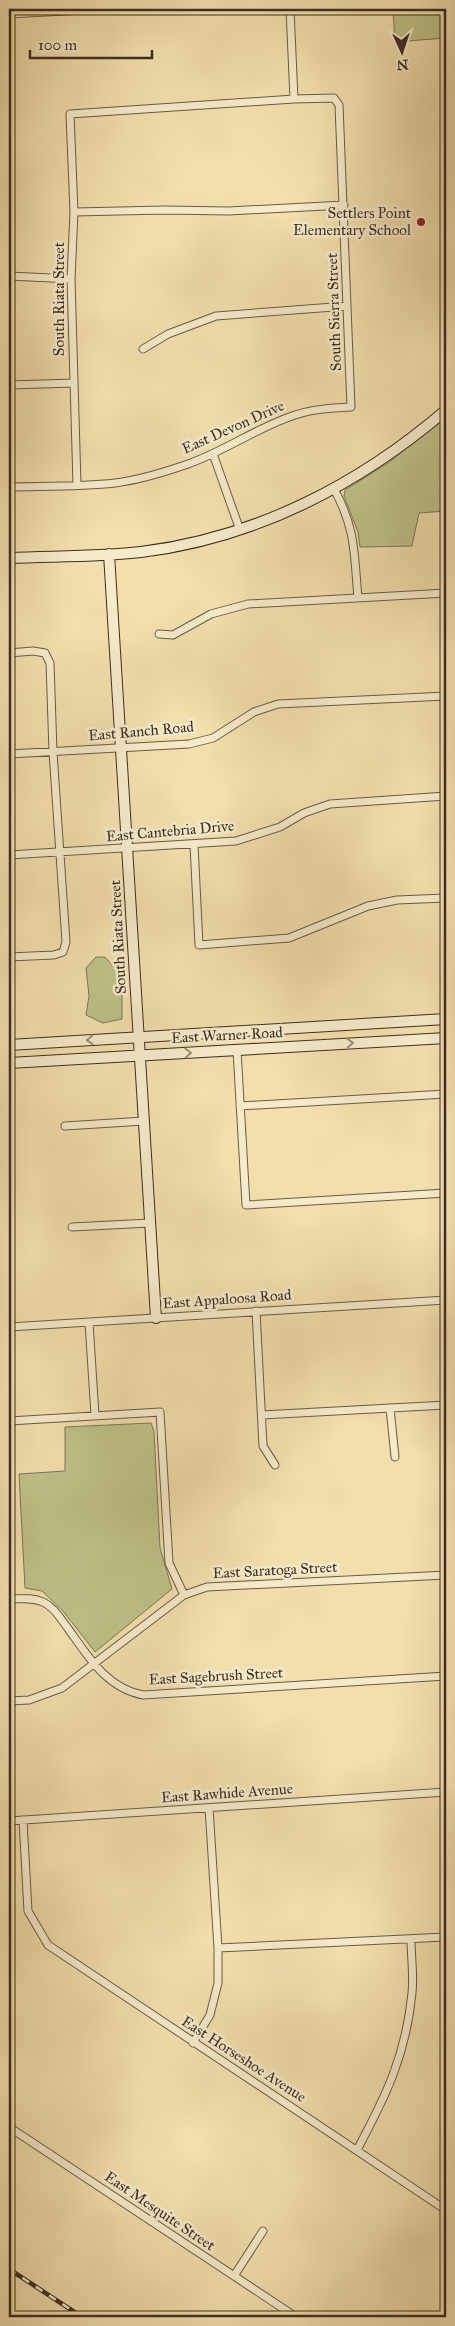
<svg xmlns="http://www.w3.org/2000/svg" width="455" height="2326" font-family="'IM FELL Great Primer',serif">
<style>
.green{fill:#bdc187;stroke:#7d7756}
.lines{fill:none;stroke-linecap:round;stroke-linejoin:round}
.street-casing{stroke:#6a5a47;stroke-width:9}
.secondary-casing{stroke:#3d2d25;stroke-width:12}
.street{stroke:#f6eac9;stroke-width:7}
.secondary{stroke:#f6eac9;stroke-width:10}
.rail-casing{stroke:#3d2d25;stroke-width:4.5}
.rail{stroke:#f6eac9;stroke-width:2.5;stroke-dasharray:8;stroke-linecap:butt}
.oneway{stroke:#9a8c77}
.poi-dot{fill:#8f2418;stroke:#f6eac9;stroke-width:2}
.labels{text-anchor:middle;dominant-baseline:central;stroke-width:5;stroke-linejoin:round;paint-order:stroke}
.poi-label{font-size:15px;fill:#3d2d25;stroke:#f6eac9;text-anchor:end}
.street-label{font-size:15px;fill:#3d2d25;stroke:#f6eac9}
</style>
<rect width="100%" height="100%" fill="#f1dfac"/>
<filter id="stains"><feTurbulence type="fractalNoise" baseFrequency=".004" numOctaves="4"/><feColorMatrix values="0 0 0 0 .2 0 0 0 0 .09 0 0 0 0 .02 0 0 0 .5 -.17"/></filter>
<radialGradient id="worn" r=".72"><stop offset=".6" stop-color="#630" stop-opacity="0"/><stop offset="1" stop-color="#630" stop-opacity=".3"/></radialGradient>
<path class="green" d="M393 9H446V38L395 42Z
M446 417V511L419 513 412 546 360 547 358 532 344 496 345 490 388 463Z
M96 957H105L122 976V1019L103 1023 86 1015 89 996 86 968Z
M151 1423 154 1431 160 1548 172 1589 95 1652 63 1611 42 1591 25 1588 19 1474 65 1471V1427Z"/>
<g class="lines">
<g class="street-casing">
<path id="street" d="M290 9 294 99
M9 14 101 9
M74 212 165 210 229 211 344 205
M9 276 71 279
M143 349 168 334 216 316 347 306
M9 385 74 383
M213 454 240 530
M9 487C44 486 80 487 115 483 139 480 165 472 188 464 225 451 258 427 295 415 313 409 332 408 351 407L339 105 334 98 294 99 70 114 74 212 71 279 77 485
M334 489C356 529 354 554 358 598
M159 634 173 635 211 614 248 604 446 593
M9 653 33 651 45 653 50 663 53 752 66 942 63 952 54 955 9 957
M9 754 189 744 213 738 254 712 278 704 446 696
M194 845 199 945 289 938 368 906 397 900 446 898
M9 855 236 841 280 827 304 813 330 804 446 796
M237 1050 246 1205 446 1193
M240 1106 446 1094
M65 1126 144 1121
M72 1227 150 1223
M256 1311 263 1446 275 1465
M89 1323 95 1415
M9 1327 446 1300
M390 1408 395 1457
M262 1415 446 1405
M9 1421 160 1412 169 1563 184 1595
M9 1599C20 1599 32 1597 43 1602 54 1607 60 1618 67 1627 88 1656 106 1688 143 1695L446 1676
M9 1701 29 1700 62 1688 184 1595 207 1587 446 1575
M23 1820 28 1911 48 1945 446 2210
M9 1821 446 1792
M218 1948 446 1937
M193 2043 210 2015 218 1983V1948L209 1808
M9 2127 296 2317
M357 2150C386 2096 406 2055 412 1993 414 1975 411 1957 411 1939
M234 2276 263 2231"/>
</g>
<g class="secondary-casing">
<path id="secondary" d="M109 554 156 1318
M9 558C53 556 98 557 141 552 256 538 360 484 446 410
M9 1045 446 1019
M9 1063 446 1038"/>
</g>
<use href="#street" class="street"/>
<use href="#secondary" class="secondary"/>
<g class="rail-casing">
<path id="rail" d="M9 2269 82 2317"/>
</g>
<use href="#rail" class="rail"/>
</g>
<defs><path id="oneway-chevron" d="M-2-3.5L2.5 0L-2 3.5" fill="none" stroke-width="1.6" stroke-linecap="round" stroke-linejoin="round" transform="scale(1.25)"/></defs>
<g class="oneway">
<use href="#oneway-chevron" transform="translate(90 1040) rotate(177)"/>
<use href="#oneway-chevron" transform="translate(350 1043) rotate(-3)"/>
<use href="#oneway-chevron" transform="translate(188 1053) rotate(-3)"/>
</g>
<circle class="poi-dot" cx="421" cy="222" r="5"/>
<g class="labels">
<g class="poi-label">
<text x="411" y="213">Settlers Point<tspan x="411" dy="17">Elementary School</tspan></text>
</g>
<g class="street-label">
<text transform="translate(59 299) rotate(-90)">South Riata Street</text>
<text transform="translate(334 312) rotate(-92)">South Sierra Street</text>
<text transform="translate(233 427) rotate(-24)">East Devon Drive</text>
<text transform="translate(141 731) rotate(-5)">East Ranch Road</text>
<text transform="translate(170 831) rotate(-5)">East Cantebria Drive</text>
<text transform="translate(118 937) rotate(-93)">South Riata Street</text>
<text transform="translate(227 1035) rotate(-3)">East Warner Road</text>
<text transform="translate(227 1299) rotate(-4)">East Appaloosa Road</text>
<text transform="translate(275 1570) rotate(-3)">East Saratoga Street</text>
<text transform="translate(216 1676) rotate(-3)">East Sagebrush Street</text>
<text transform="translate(227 1793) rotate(-4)">East Rawhide Avenue</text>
<text transform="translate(244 2059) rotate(33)">East Horseshoe Avenue</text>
<text transform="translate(160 2211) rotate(34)">East Mesquite Street</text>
</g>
</g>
<rect width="455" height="2326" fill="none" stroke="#f1dfac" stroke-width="30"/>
<rect x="10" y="10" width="435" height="2306" fill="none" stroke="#3d2d25" stroke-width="2.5"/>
<rect x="15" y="15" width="425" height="2296" fill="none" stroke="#3d2d25"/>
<g transform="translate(402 52) rotate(177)" stroke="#f6eac9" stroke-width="4" paint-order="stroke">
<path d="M0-4L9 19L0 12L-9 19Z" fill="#3d2d25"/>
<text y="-8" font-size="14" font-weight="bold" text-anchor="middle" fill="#3d2d25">N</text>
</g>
<path d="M30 50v8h122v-8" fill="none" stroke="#3d2d25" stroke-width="2.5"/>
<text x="38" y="50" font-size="15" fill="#3d2d25" stroke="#f6eac9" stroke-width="4" paint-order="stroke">100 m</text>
<rect width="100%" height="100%" filter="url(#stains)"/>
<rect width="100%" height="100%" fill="url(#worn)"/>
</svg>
